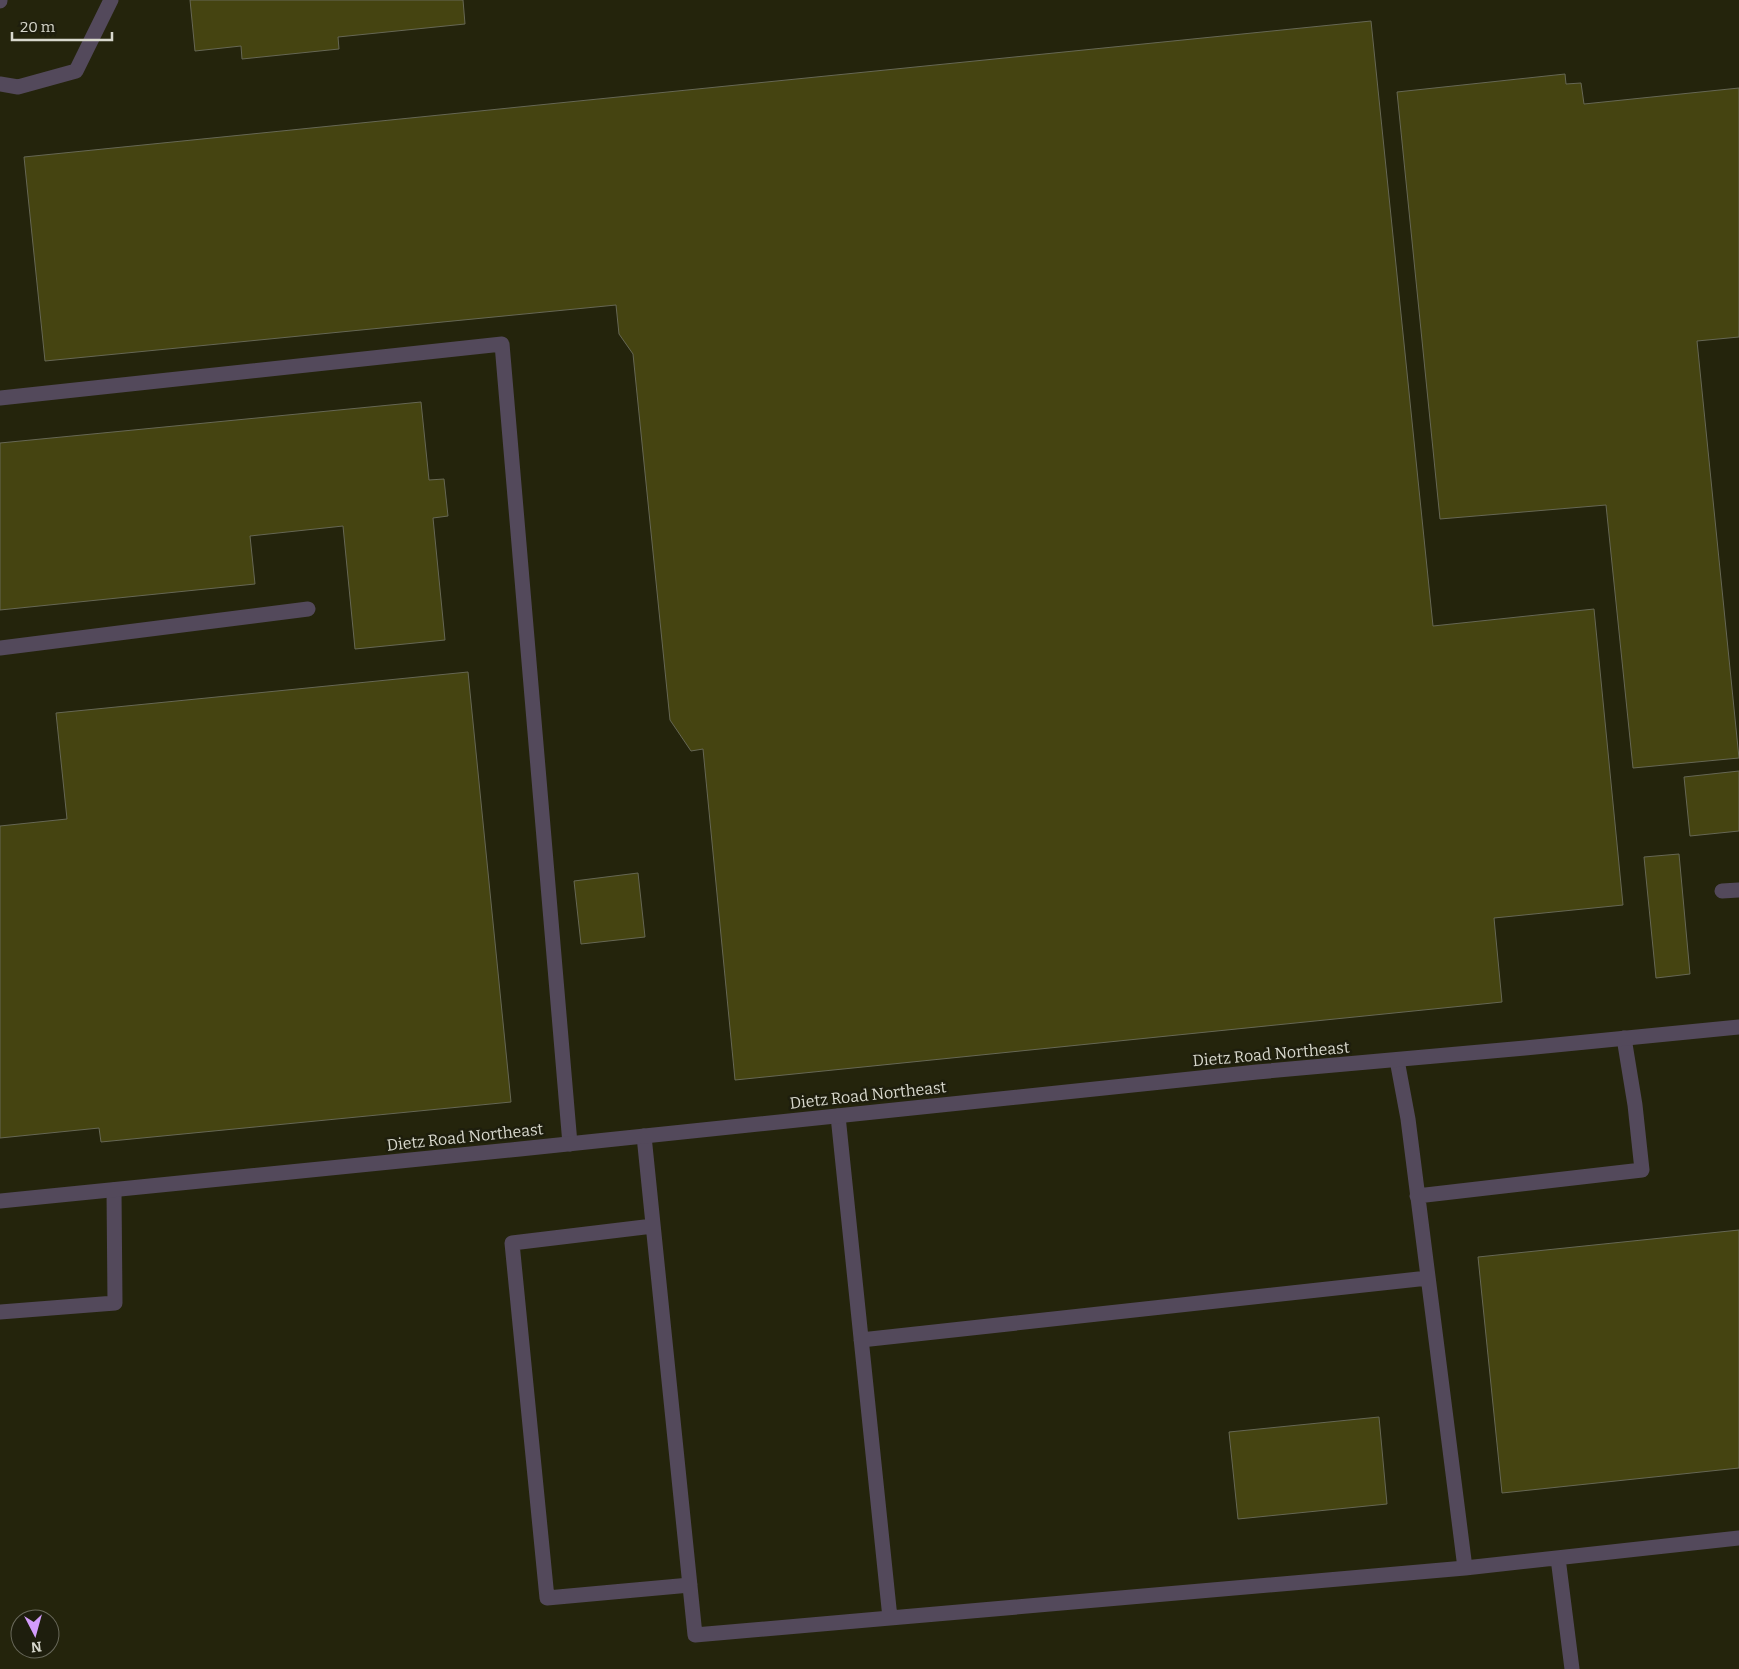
<svg xmlns="http://www.w3.org/2000/svg" width="1739" height="1669" font-family="Bitter,serif">
<style>
.built{fill:#24240c;fill-rule:evenodd}
.building{fill:#454411;stroke:#666754}
.lines{fill:none;stroke-linecap:round;stroke-linejoin:round}
.service{stroke:#53495b;stroke-width:15}
.minor{stroke:#53495b;stroke-width:15}
.labels{text-anchor:middle;dominant-baseline:central;stroke-width:5;stroke-linejoin:round;paint-order:stroke}
.street-label{font-size:16px;fill:#d8d8cd;stroke:#1e1e0d}
</style>
<rect width="100%" height="100%" fill="#1e1e0d"/>
<path class="built" d="M0 0H1739V1669H0ZM20 1619H50V1649H20Z"/>
<path class="building" d="M190 0H463L465 24 338 37 339 49 242 59 241 46 195 51Z
M1371 21 1433 626 1594 609 1623 905 1494 918 1502 1002 735 1080 703 749 691 751 670 720 633 354 619 334 616 305 45 361 24 157Z
M1565 74 1566 84 1581 83 1584 104 1739 88V337L1697 341 1739 758 1633 768 1606 505 1440 519 1397 92Z
M421 402 429 480 444 479 448 516 433 518 445 640 355 649 343 526 250 536 255 584 0 610V443Z
M468 672 511 1102 101 1142 99 1128 0 1138V826L67 819 56 713Z
M1739 771V831L1690 836 1684 777Z
M1679 854 1690 974 1656 978 1644 857Z
M638 873 645 937 581 944 574 881Z
M1739 1230V1468L1502 1493 1478 1257Z
M1379 1417 1387 1504 1238 1519 1229 1432Z"/>
<g class="lines">
<path class="service" d="M0 84 18 87 76 71 111 0
M0 398 502 344 570 1144
M0 648 308 609
M1722 891 1739 890
M838 1116 890 1618 1465 1568 1408 1119 1397 1060
M644 1136 695 1635 890 1618
M1417 1196 1642 1170 1635 1105 1624 1038
M653 1226 512 1243 547 1598 690 1585
M0 1312 115 1303 114 1190
M861 1340 1428 1278
M1558 1558 1572 1669
M1465 1568 1739 1538"/>
<path class="minor" d="M0 1V0
M0 1201 520 1149 1257 1072 1525 1048 1739 1027"/>
</g>
<g class="labels">
<g class="street-label">
<text transform="translate(1271 1054) rotate(-5)">Dietz Road Northeast</text>
<text transform="translate(868 1095) rotate(-6)">Dietz Road Northeast</text>
<text transform="translate(465 1137) rotate(-6)">Dietz Road Northeast</text>
</g>
</g>
<g transform="translate(35 1634) rotate(174)"><circle r="24" fill="#1e1e0d" stroke="#68685a"/>
<path d="M0-4L9 19L0 12L-9 19Z" fill="#d39cfc"/>
<text y="-8" font-size="14" font-weight="bold" text-anchor="middle" fill="#d8d8cd">N</text>
</g>
<path d="M12 32v8h100v-8" fill="none" stroke="#d8d8cd" stroke-width="2.5"/>
<text x="20" y="32" font-size="15" fill="#d8d8cd" stroke="#1e1e0d" stroke-width="4" paint-order="stroke">20 m</text>
</svg>
